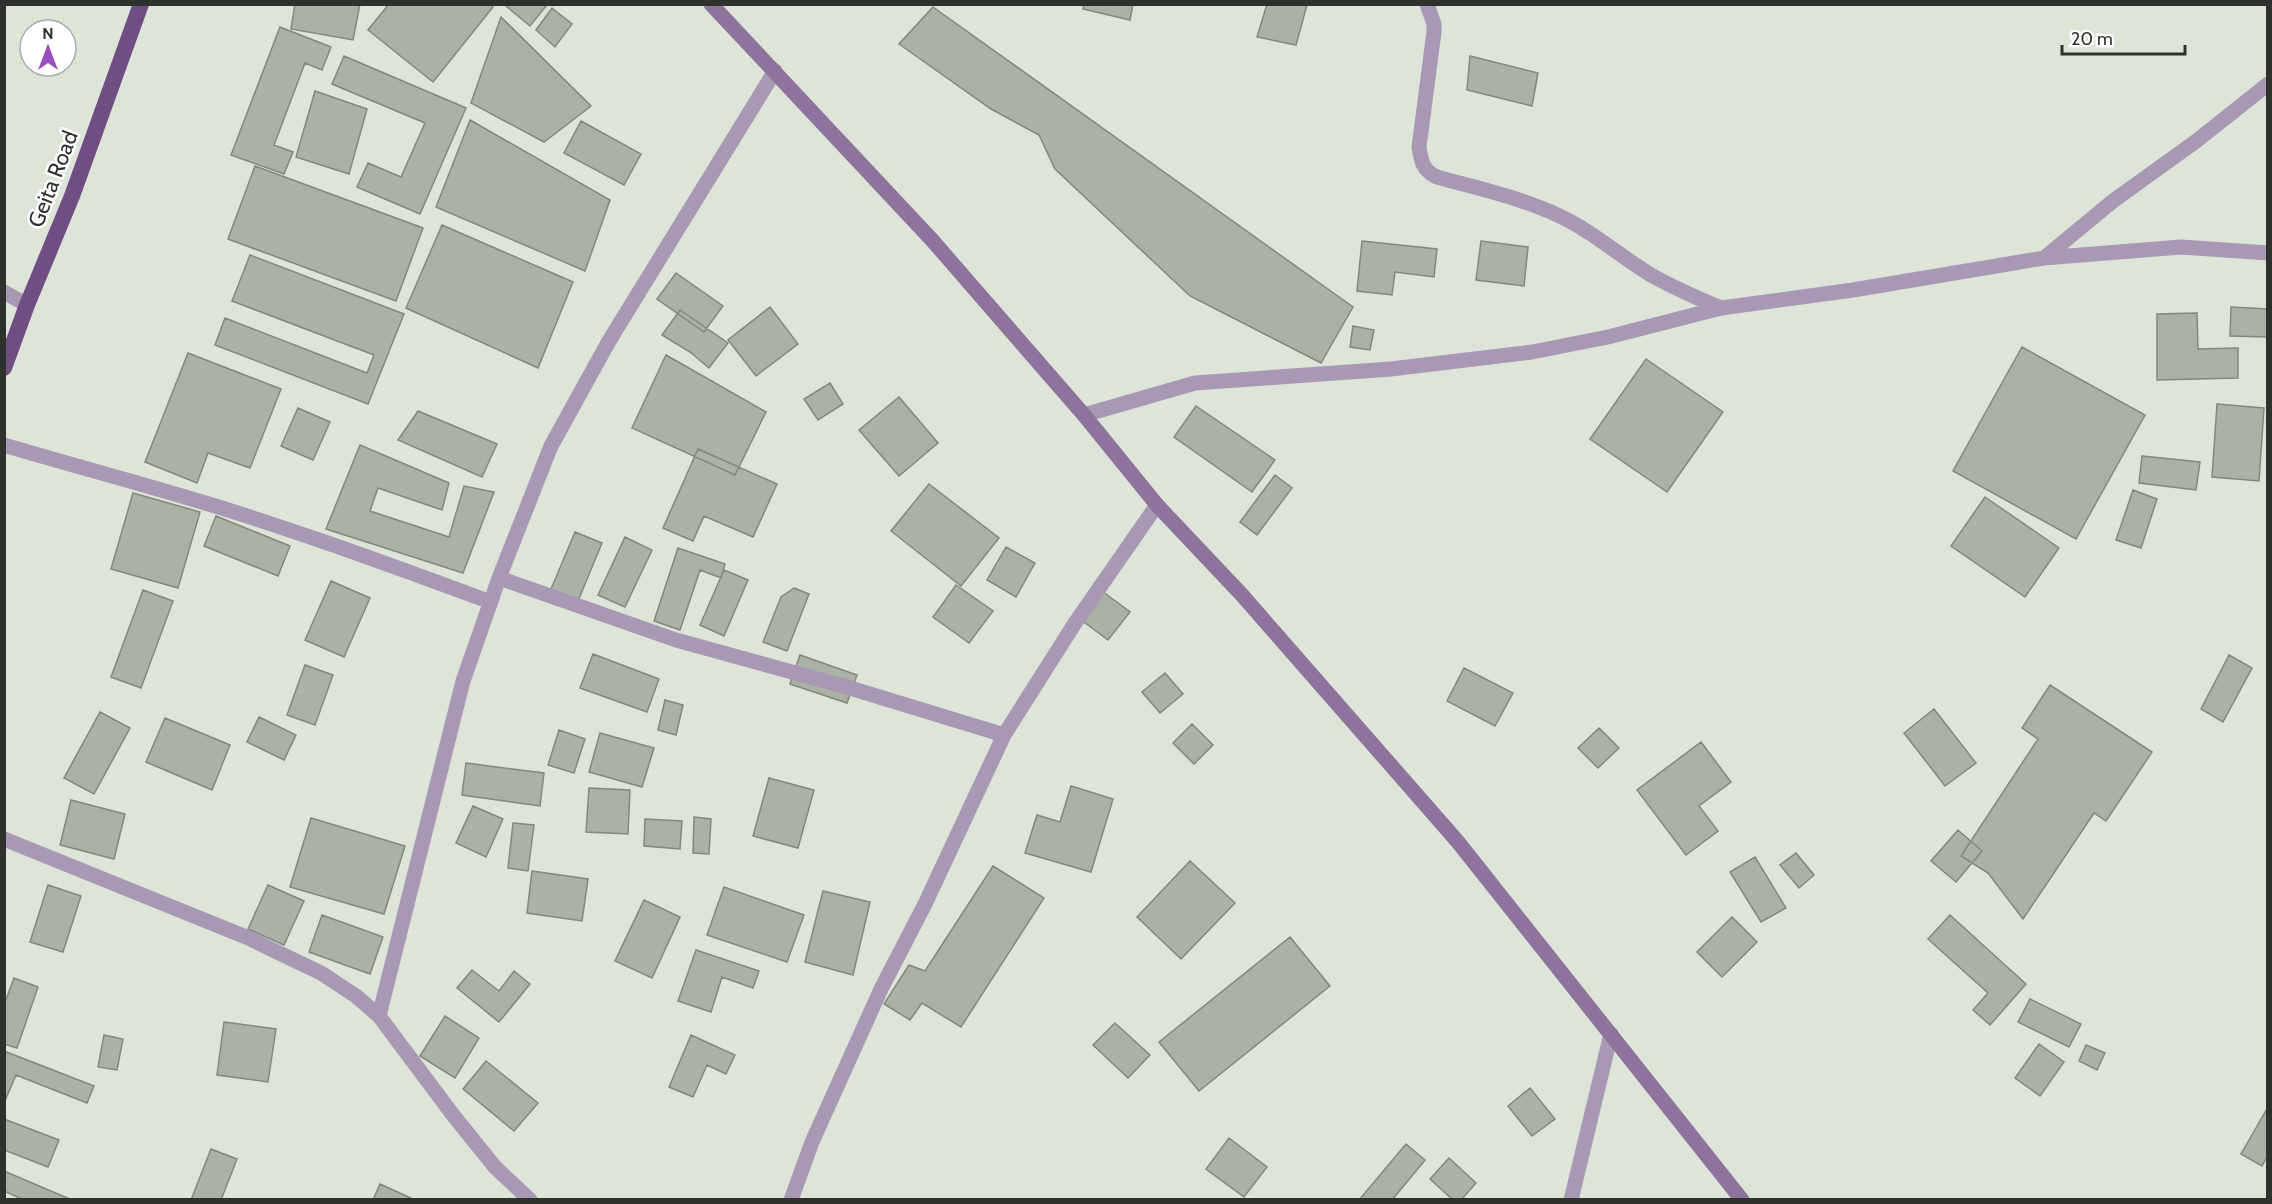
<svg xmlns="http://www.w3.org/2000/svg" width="2272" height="1204" font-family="Cabin,sans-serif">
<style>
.building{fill:#aab1a5;stroke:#81887d;stroke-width:1.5}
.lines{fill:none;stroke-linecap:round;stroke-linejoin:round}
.service{stroke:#a998b3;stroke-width:15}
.minor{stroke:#a998b3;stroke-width:15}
.secondary{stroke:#8e749c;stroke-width:15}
.trunk{stroke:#704e83;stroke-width:16}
.labels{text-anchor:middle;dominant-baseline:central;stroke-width:5;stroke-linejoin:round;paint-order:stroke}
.street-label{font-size:22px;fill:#2e312c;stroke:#fff}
</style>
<rect width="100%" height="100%" fill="#dde5d8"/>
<path class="building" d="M295 4H360L353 40 291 29Z
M389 4H491L493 7 433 82 368 30Z
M507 4H547V5L530 26 506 6Z
M1084 4H1133L1130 20 1083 9Z
M1267 4 1307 5 1296 45 1257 37Z
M933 7 1353 307 1321 363 1190 296 1055 169 1039 135 991 109 899 44Z
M552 8 572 24 555 47 536 30Z
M501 17 591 106 544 142 471 103Z
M280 27 331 47 322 70 305 63 274 145 293 152 284 174 231 155Z
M344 56 466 108 420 214 357 187 368 163 401 177 425 123 332 84Z
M1470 56 1538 73 1532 106 1467 90Z
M315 91 367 109 349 174 296 157Z
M470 120 610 200 585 271 436 207Z
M581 121 641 154 624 185 564 153Z
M255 166 423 228 396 301 228 239Z
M442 225 573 282 538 368 406 308Z
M1362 241 1437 249 1434 277 1395 272 1392 295 1357 291Z
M1481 241 1528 247 1524 286 1476 280Z
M250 255 404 314 368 404 215 345 225 318 367 373 374 355 232 301Z
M676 273 723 306 704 332 657 299Z
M770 307 798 344 756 376 728 340Z
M2231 307 2268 309V337L2230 336Z
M680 310 728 343 709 368 690 352 662 335Z
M2197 313 2198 349 2238 348V378L2157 380V314Z
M1353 326 1374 330 1370 350 1350 347Z
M2022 347 2145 415 2076 539 1953 471Z
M188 353 281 389 250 468 208 453 197 483 145 462Z
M666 355 766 412 735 475 632 428Z
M1646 359 1723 412 1667 492 1590 439Z
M830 383 843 404 818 420 804 399Z
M899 397 938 443 899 476 859 430Z
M2217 404 2264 408 2259 481 2212 477Z
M1196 406 1275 460 1252 492 1174 437Z
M298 408 330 422 313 460 281 446Z
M418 411 497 444 482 477 398 440Z
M360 445 449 483 442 510 378 488 370 511 449 537 464 486 494 492 463 573 326 529Z
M698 449 777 484 753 537 704 516 693 541 663 528Z
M2142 456 2200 462 2196 490 2139 483Z
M1275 475 1292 488 1257 535 1240 522Z
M929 484 999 538 961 586 891 531Z
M2133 490 2157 499 2141 548 2116 540Z
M133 493 200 512 178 588 111 569Z
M1985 497 2059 548 2025 597 1951 546Z
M216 516 290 546 278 576 204 546Z
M575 532 602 543 578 601 551 589Z
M625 537 652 550 625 607 598 595Z
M1006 547 1035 563 1016 597 987 580Z
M678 548 725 564 721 578 700 570 680 630 654 621Z
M724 570 748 580 724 636 700 625Z
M331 581 370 598 344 657 305 640Z
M956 585 993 611 969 643 933 617Z
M794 588 809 594 787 651 763 642 781 597Z
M143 590 173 601 141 688 111 677Z
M1102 591 1130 612 1108 640 1080 619Z
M593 654 659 679 647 712 580 688Z
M800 655 857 675 847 703 790 684Z
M2229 655 2252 668 2223 722 2201 709Z
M305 665 333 675 315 725 287 715Z
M1464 668 1513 693 1495 726 1447 701Z
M1165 673 1183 694 1160 713 1142 692Z
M2050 685 2152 752 2106 821 2094 813 2023 919 1988 873 1961 856 2038 739 2022 728Z
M665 700 683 705 676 735 658 730Z
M1934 709 1976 763 1945 786 1904 733Z
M100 712 130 728 94 794 64 778Z
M259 717 296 735 284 760 247 742Z
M165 718 230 745 212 790 146 762Z
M1192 724 1213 745 1194 764 1173 743Z
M1599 728 1619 748 1598 768 1578 748Z
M559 730 585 739 574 773 548 765Z
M600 733 654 748 642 787 589 772Z
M1701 742 1731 782 1699 806 1718 831 1686 855 1637 790Z
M466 763 544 773 540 806 462 795Z
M769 778 814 790 798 848 753 836Z
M1071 786 1113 799 1091 872 1025 853 1037 815 1060 822Z
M589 788 630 790 628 834 586 832Z
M71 800 125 814 114 859 60 845Z
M473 806 503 819 486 857 456 843Z
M694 817 711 819 709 854 693 853Z
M311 818 405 846 384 914 290 887Z
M645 819 682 821 680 849 644 846Z
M513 823 534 825 528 871 508 868Z
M1958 830 1982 851 1956 882 1931 861Z
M1796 853 1814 875 1799 888 1780 865Z
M1755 857 1786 908 1761 922 1730 872Z
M1190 861 1235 903 1181 959 1137 917Z
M993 866 1044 898 961 1027 922 1003 910 1020 884 1004 909 965 925 971Z
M532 871 588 879 582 921 527 913Z
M48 885 81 896 63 952 30 942Z
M268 885 304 901 284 945 248 929Z
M724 887 804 915 787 962 707 935Z
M823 891 870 902 853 975 805 962Z
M644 900 680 917 652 978 615 961Z
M322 915 383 937 370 974 309 952Z
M1950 915 2026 984 1990 1025 1973 1010 1988 993 1928 939Z
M1732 917 1757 942 1722 977 1697 952Z
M1290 937 1330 986 1199 1091 1159 1042Z
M696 950 759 971 753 988 722 977 711 1012 678 1001Z
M472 970 499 991 514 971 530 984 499 1022 457 988Z
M14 978 38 987 17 1048 4 1044V1005Z
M2030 999 2081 1024 2069 1047 2018 1022Z
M445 1016 479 1038 455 1078 420 1056Z
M224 1022 276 1029 268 1082 217 1075Z
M1115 1023 1150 1055 1128 1078 1093 1045Z
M104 1035 123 1039 117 1070 98 1067Z
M691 1035 735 1055 726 1074 707 1065 693 1097 669 1087Z
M2039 1044 2064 1062 2040 1096 2015 1078Z
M2086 1045 2105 1053 2097 1070 2079 1061Z
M4 1051 94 1086 87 1103 16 1075 4 1103Z
M486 1061 538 1103 514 1131 463 1089Z
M1530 1088 1555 1119 1532 1136 1508 1106Z
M2268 1107V1155L2262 1166 2241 1154Z
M4 1119 59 1140 48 1167 4 1150Z
M1229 1138 1267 1167 1244 1197 1206 1169Z
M1406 1144 1425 1160 1392 1200H1359Z
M211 1149 237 1159 221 1200H191Z
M1449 1158 1476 1183 1461 1200H1453L1430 1179Z
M4 1171 72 1200H24L4 1191Z
M380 1184 415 1200H373Z"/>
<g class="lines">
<path class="service" d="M1427 4 1434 24V32L1419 147C1421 161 1423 171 1437 177 1483 190 1533 200 1575 224 1601 239 1625 259 1651 275 1674 288 1697 298 1721 308"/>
<path class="minor" d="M2044 258 2113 201 2195 142 2268 84
M4 292 27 305
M1084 415 1195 383 1391 369 1532 352 1608 337 1721 308 1853 290 2044 258 2181 247 2268 253
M4 445C64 463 125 479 185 497 288 527 390 565 491 602
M499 578 676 640 850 688 1004 735
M4 839 246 937 321 973 356 996 379 1016 453 1115 495 1167 530 1200
M379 1016 463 681 499 578 551 446 609 341 775 71
M791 1200 812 1142 881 989 925 904 1004 735 1075 623 1157 505
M1571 1200 1611 1034"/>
<path class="secondary" d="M711 4 932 240 1084 415 1157 505 1242 595 1458 842 1742 1200"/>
<path class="trunk" d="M4 368 27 305 72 196 141 4"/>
</g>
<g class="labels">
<g class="street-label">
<text transform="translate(53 179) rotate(-69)">Geita Road</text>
</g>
</g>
<rect width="2272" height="1204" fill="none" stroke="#2e312c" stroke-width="12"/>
<g transform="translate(48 48)"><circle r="28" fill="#ffffff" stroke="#abadab" stroke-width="1.5"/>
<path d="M0-4.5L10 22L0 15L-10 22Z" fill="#9a4dbf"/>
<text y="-9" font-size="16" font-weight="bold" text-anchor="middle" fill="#2e312c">N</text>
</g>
<path d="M2062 45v9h123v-9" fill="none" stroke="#2e312c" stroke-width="3"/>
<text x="2071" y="45" font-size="18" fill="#2e312c" stroke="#ffffff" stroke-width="4.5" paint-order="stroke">20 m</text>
</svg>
